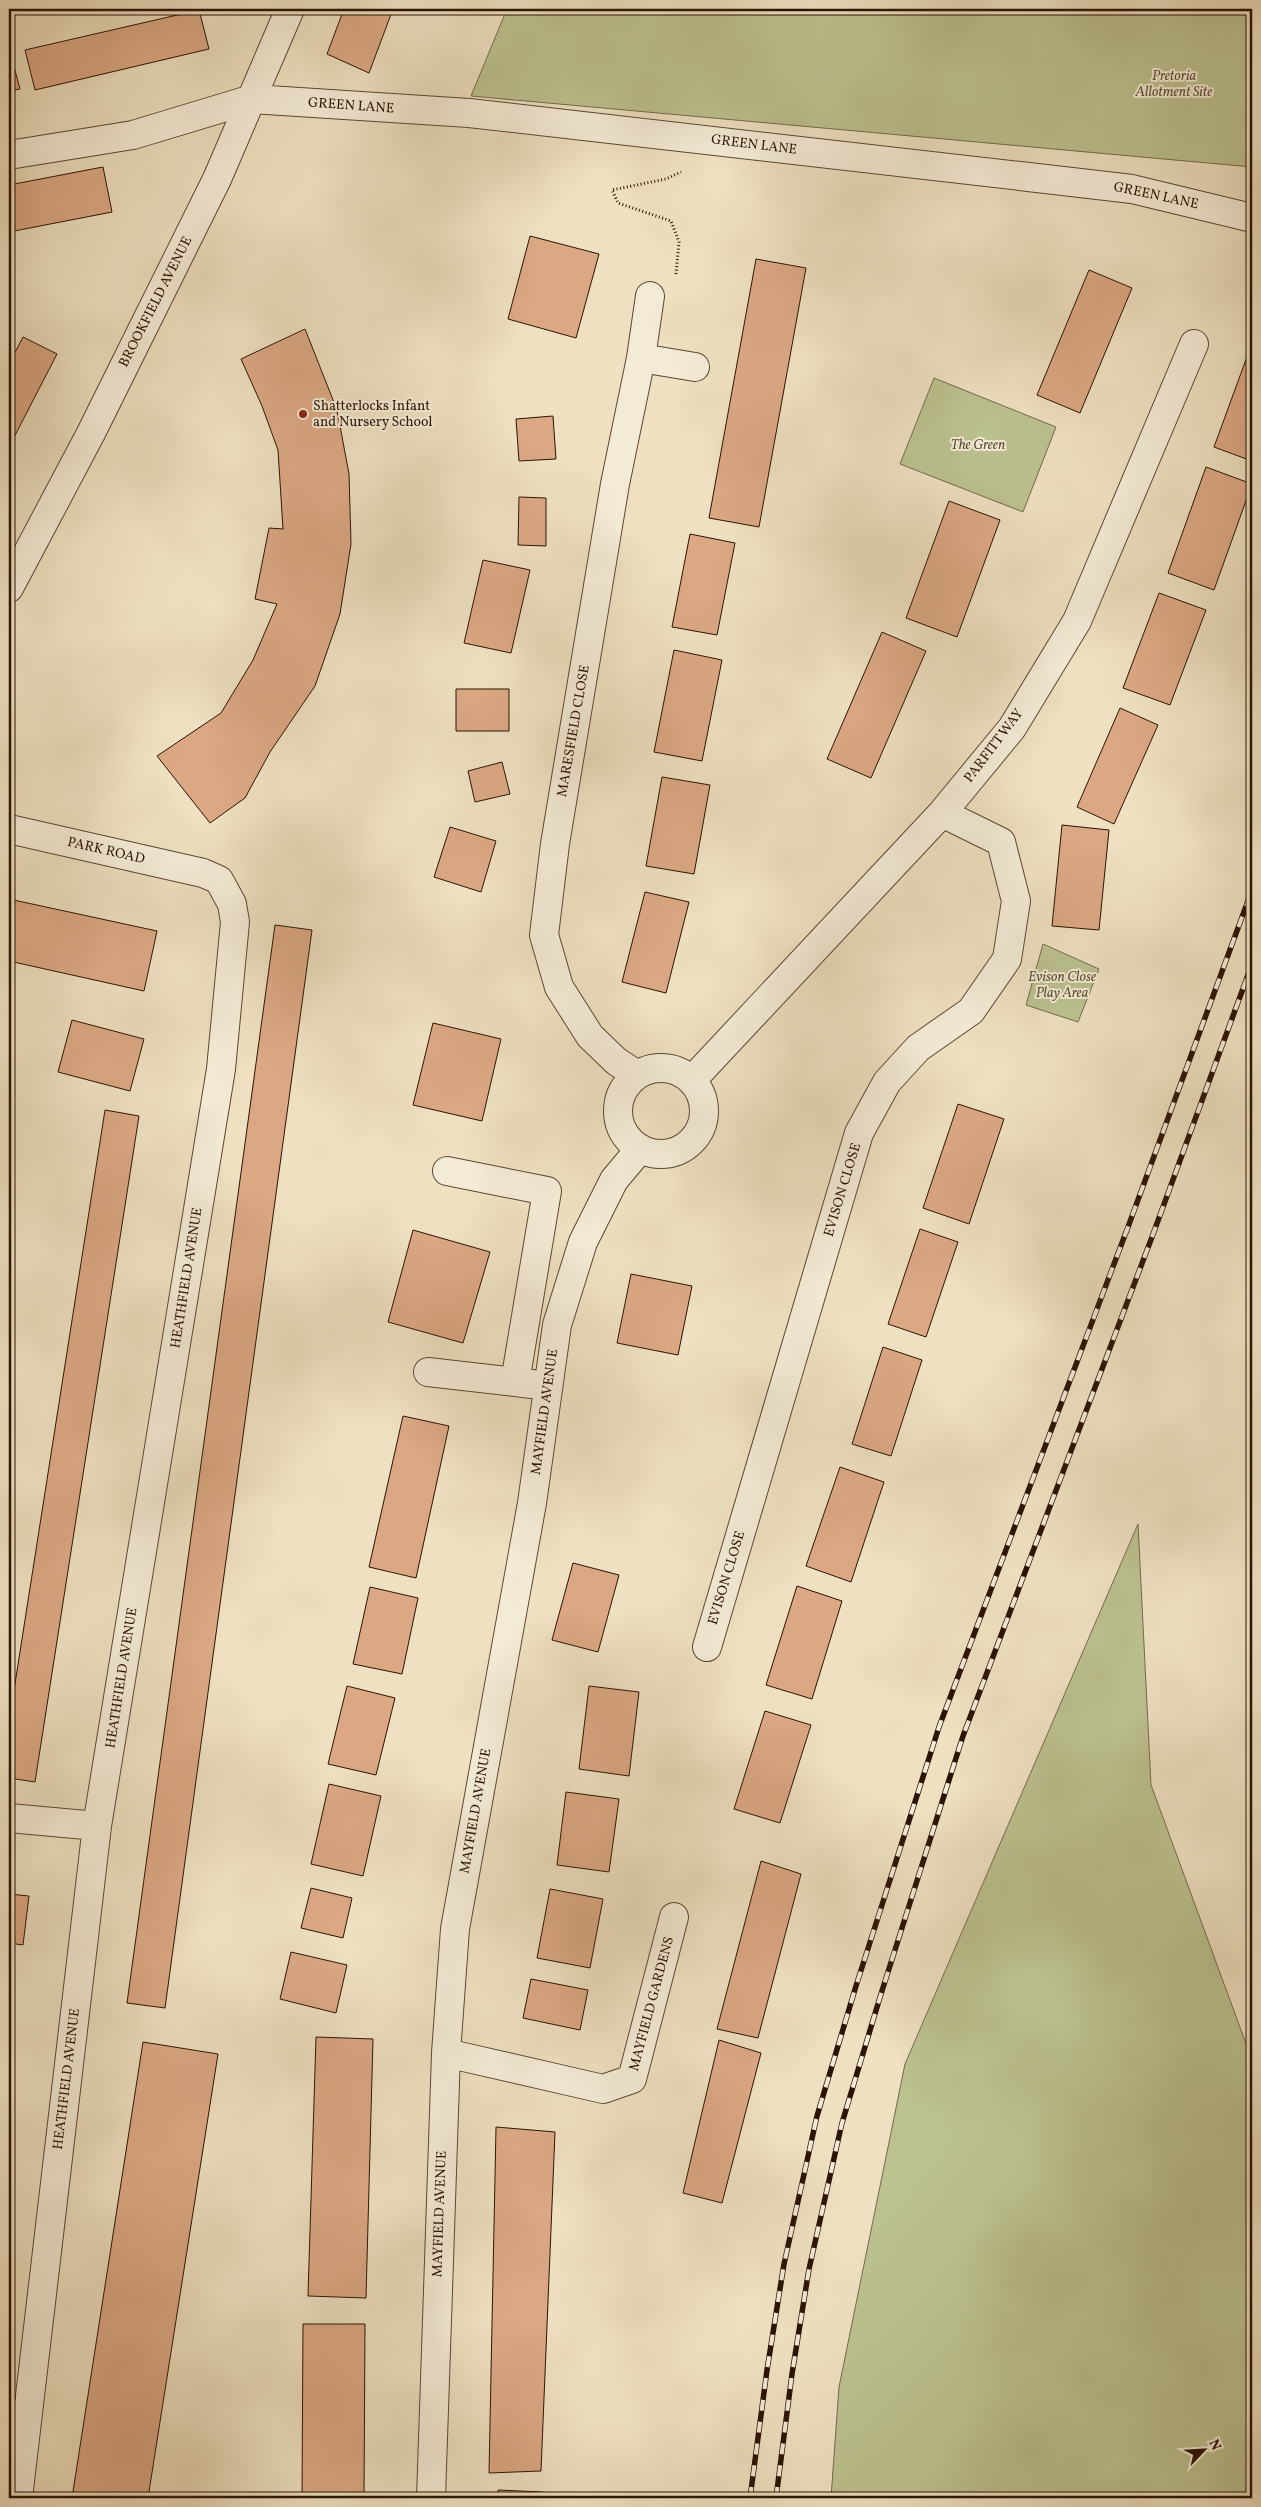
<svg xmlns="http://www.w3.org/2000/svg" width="1261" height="2507" font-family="Vollkorn,serif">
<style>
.green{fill:#bcc190;stroke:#746a4a}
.building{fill:#dba883;stroke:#2b1305}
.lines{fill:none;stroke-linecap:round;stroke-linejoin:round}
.minor-casing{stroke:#5c4634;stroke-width:30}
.path{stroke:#2b1305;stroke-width:3;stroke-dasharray:1 2.5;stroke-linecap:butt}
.minor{stroke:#f4ebd6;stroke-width:28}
.rail-casing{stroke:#2b1305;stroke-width:5.5}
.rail{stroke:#f4ebd6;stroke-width:4;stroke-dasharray:11;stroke-linecap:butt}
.poi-dot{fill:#8f2418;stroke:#f4ebd6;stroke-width:2}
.labels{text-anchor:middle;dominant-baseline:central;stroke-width:4;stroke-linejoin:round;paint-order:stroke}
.park-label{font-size:14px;font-style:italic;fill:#5e5036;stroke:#f4ebd6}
.street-label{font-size:14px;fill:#2b1305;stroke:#f4ebd6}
.poi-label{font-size:14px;fill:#2b1305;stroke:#f4ebd6;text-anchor:start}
</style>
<rect width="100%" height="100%" fill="#eee0c0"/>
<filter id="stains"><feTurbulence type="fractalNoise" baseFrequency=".004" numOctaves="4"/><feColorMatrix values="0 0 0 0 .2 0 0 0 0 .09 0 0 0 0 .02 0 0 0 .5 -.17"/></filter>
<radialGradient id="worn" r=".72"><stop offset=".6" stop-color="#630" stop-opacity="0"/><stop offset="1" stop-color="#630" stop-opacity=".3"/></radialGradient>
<path class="green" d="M507 9H1252V167L471 96Z
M934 378 1056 427 1023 512 900 464Z
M1043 944 1099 969 1078 1022 1026 1005Z
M1138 1524 1151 1785 1252 2060V2498H831L839 2387 905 2064Z"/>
<path class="building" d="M344 9H393L369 73 327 54Z
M199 10 209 49 35 90 25 50Z
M9 48 20 89 9 91Z
M103 167 112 212 9 232V185Z
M530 236 599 254 576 338 508 319Z
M756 259 806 268 759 527 709 518Z
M1089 270 1132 288 1080 413 1037 395Z
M305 329 337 410 349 474 351 544 340 614 315 686 270 752 245 798 210 823 157 756 221 713 253 660 277 604 255 599 269 528 283 529 278 450 262 406 241 359Z
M23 337 57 354 9 447V364Z
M1252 343V461L1214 447Z
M553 416 556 459 519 461 516 419Z
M1206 467 1252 484 1214 590 1168 573Z
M519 497 546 498V546L518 545Z
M949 501 1000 520 957 637 906 618Z
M690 534 735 543 717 635 672 627Z
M483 560 530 570 511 653 464 643Z
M1159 593 1206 610 1170 705 1123 688Z
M882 632 926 651 871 778 827 759Z
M674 650 722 660 702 761 654 752Z
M456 689H509V731H456Z
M1120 708 1158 725 1114 824 1077 807Z
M502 762 510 794 475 802 468 771Z
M662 777 710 785 694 874 646 866Z
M1062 825 1109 830 1099 930 1052 926Z
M450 827 496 841 481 892 434 877Z
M645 892 689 902 666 993 622 982Z
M9 899 157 931 144 991 9 961Z
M275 925 312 930 165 2008 127 2003Z
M72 1020 144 1039 130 1091 58 1072Z
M433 1023 501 1039 482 1121 413 1105Z
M958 1104 1004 1119 969 1224 923 1208Z
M105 1110 139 1116 35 1782 9 1778V1722Z
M920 1229 958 1242 926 1337 888 1324Z
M413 1230 490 1252 463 1343 388 1322Z
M631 1274 692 1286 678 1355 617 1343Z
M883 1347 922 1360 891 1456 852 1444Z
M403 1416 449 1426 416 1578 369 1567Z
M840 1467 884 1482 851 1582 806 1566Z
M573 1563 619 1575 598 1652 552 1640Z
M797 1586 842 1601 812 1699 766 1685Z
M370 1587 418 1598 402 1674 353 1664Z
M347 1686 395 1698 376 1775 328 1764Z
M589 1686 639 1692 629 1776 579 1769Z
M765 1711 811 1725 780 1823 734 1809Z
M329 1784 381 1796 363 1876 311 1864Z
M566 1792 619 1799 609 1872 557 1865Z
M761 1861 801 1874 758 2038 717 2029Z
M311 1888 352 1898 343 1938 301 1928Z
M550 1889 603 1899 590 1968 537 1958Z
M9 1894 29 1896 23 1945 9 1943Z
M291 1952 347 1965 336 2013 280 1999Z
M531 1979 588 1990 580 2030 523 2018Z
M316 2037 373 2039 366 2298 308 2296Z
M719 2040 761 2053 722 2203 683 2193Z
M143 2042 218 2054 148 2498H72Z
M496 2127 555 2132 541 2471 489 2473Z
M303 2324H365L364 2498H302Z
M498 2490 543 2492V2498H498Z"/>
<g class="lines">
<g class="minor-casing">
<path id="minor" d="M9 155 133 135 252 99 469 113 1020 176 1132 189 1252 218
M641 358 695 367
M9 588 91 433 217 179 290 9
M9 829 203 873 219 880 232 904 235 922 221 1069 97 1826 18 2498
M618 1111a43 43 0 1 1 86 0a43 43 0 1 1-86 0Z
M637 1075 616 1061 590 1036 559 987 544 935 555 844 615 484 641 358 650 296
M692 1080 942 813 1012 728 1077 621 1194 344
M447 1171 547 1191 515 1382
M428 1372 532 1384
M707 1647 859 1133 887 1082 918 1048 971 1011 1007 959 1016 901 1001 842 942 813
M9 1818 97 1826
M446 2053 603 2089 632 2079 674 1917
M431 2498 446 2053 455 1929 532 1503 557 1325 583 1242 614 1180 640 1149"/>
</g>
<path class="path" d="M676 274 679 242 671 221 618 203 612 190 666 179 681 172"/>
<use href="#minor" class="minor"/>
<g class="rail-casing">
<path id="rail" d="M750 2498 767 2370 784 2264 817 2116 856 1986 939 1727 1128 1227 1252 890
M776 2498 792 2374 809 2269 842 2123 881 1994 963 1736 1152 1237 1252 964"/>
</g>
<use href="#rail" class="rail"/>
</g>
<circle class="poi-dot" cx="303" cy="414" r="5"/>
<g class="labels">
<g class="park-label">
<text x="1174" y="76">Pretoria<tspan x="1174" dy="16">Allotment Site</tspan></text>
<text x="978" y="445">The Green</text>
<text x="1062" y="977">Evison Close<tspan x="1062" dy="16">Play Area</tspan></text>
</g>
<g class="street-label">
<text transform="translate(351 106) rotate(4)">GREEN LANE</text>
<text transform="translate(754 145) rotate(7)">GREEN LANE</text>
<text transform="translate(1156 196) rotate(12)">GREEN LANE</text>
<text transform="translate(156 302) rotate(-63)">BROOKFIELD AVENUE</text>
<text transform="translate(574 731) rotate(-80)">MARESFIELD CLOSE</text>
<text transform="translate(994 746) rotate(-53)">PARFITT WAY</text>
<text transform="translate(106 851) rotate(13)">PARK ROAD</text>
<text transform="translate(843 1190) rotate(-73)">EVISON CLOSE</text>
<text transform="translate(187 1278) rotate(-81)">HEATHFIELD AVENUE</text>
<text transform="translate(545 1412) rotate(-82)">MAYFIELD AVENUE</text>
<text transform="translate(727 1578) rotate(-73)">EVISON CLOSE</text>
<text transform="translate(122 1678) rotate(-81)">HEATHFIELD AVENUE</text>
<text transform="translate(476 1811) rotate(-80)">MAYFIELD AVENUE</text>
<text transform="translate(652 2004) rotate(-75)">MAYFIELD GARDENS</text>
<text transform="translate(67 2079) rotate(-83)">HEATHFIELD AVENUE</text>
<text transform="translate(440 2214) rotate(-88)">MAYFIELD AVENUE</text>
</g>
<g class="poi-label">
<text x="313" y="406">Shatterlocks Infant<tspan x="313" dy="16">and Nursery School</tspan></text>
</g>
</g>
<rect width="1261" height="2507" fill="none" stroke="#eee0c0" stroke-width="30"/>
<rect x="10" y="10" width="1241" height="2487" fill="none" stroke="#2b1305" stroke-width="2.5"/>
<rect x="15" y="15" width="1231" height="2477" fill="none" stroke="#2b1305"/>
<g transform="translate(1204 2450) rotate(65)" stroke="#f4ebd6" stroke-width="4" paint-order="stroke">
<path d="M0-4L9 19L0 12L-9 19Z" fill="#2b1305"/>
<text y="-8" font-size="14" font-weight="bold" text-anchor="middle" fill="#2b1305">N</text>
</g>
<rect width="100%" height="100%" filter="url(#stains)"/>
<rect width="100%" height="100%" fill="url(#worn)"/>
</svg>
